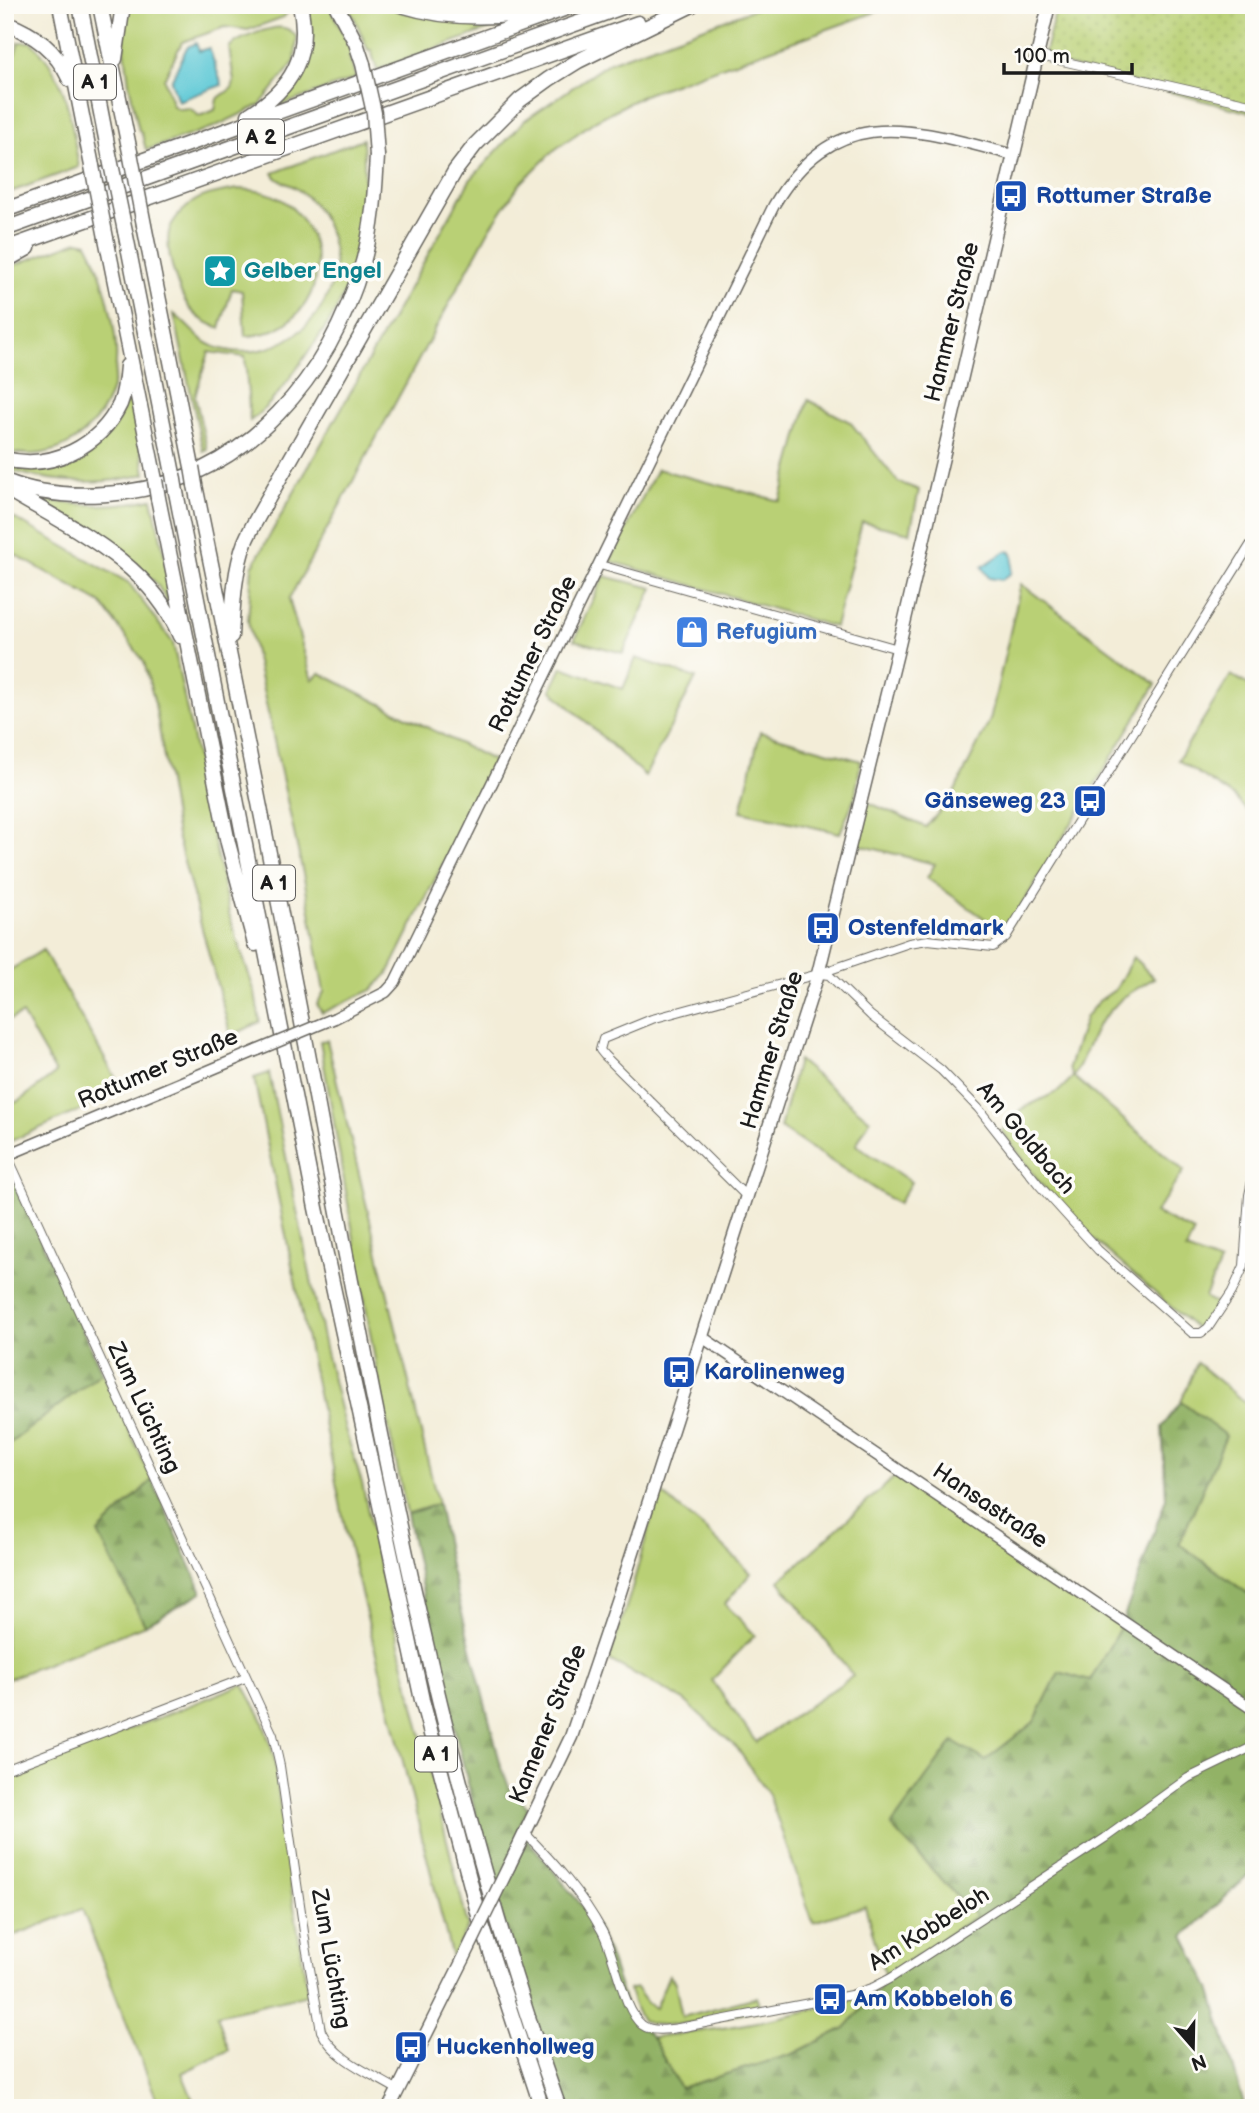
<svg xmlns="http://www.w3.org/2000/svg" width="1259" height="2113" font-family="'Balsamiq Sans',sans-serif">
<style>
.green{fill:#b9d075;stroke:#6a7648;stroke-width:2}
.forest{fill:url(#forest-firs);stroke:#576741;stroke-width:2}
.park{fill:url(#park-dots);stroke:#6a7648;stroke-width:2}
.water{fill:#5cc8d5;stroke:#3c7278;stroke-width:2}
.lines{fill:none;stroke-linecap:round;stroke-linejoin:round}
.minor-casing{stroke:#67655e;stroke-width:10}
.tertiary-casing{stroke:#67655e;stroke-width:13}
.secondary-casing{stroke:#67655e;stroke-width:15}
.motorway-casing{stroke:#67655e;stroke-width:17}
.minor{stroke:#fff;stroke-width:8}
.tertiary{stroke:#fff;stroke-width:10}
.secondary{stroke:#fff;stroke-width:12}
.motorway{stroke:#fff;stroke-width:14}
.tertiary-bridge-casing{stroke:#67655e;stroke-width:13;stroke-linecap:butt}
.secondary-bridge-casing{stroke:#67655e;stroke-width:15;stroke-linecap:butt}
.motorway-bridge-casing{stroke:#67655e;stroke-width:17;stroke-linecap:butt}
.tertiary-bridge{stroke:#fff;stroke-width:10}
.secondary-bridge{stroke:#fff;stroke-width:12}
.motorway-bridge{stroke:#fff;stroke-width:14}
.labels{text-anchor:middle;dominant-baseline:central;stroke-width:7;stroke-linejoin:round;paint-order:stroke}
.shield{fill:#fdfcf7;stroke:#605f5e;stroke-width:2}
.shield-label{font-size:21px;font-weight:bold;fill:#1c1c1c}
.transit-label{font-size:23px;font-weight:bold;fill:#164399;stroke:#fdfcf7;text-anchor:start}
.culture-label{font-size:23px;font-weight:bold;fill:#0d838f;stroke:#fdfcf7;text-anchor:start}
.street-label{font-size:23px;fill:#1c1c1c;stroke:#fdfcf7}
.shop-label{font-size:23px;font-weight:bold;fill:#366cbe;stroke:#fdfcf7;text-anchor:start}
</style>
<defs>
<pattern id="forest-firs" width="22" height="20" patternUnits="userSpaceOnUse" patternTransform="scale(1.75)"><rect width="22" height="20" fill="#92b266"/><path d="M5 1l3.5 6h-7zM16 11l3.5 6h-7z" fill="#7d9858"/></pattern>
<pattern id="park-dots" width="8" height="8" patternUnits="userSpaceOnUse" patternTransform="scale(1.75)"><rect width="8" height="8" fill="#b9d075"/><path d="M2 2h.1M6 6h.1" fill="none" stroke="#9eb265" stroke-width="1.8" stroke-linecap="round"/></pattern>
</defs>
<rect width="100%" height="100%" fill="#fdfcf7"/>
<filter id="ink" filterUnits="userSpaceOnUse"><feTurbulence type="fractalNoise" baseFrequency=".0143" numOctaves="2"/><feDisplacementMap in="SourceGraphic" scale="14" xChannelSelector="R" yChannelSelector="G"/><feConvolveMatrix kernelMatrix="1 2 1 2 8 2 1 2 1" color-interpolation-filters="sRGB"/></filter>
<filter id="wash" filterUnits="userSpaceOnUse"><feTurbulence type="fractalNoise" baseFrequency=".00686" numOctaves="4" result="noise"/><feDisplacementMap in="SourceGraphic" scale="28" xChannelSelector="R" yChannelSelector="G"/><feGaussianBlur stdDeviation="1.57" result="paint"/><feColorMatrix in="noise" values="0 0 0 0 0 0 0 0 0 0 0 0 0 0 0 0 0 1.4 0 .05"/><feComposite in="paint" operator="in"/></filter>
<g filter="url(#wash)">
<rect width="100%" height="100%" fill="#f3edd8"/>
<path class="green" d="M128 5H293L284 17 248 30 225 27 182 42 164 79 173 106 179 109 190 108 199 116 215 110 217 99 232 88 234 82 229 47C238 39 272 25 284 28 290 29 294 33 297 38L295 61 260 105 214 127 146 150 142 134 139 131 129 84 124 43Z
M305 5H329L353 54 349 56 356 78 274 108 273 105C312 65 307 59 305 5Z
M346 5H384L403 12 519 18 377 70 371 50H368L354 17Z
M765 5H895L646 94 596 120 553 151 519 185 489 230 289 599 312 680 320 673 494 761 388 974 372 990 322 1013 317 1004 324 992 305 883 248 621 252 567 470 180 525 120 610 62Z
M19 42H31C69 77 70 119 79 167L5 194V71H9Z
M363 139C367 195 362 261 335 312 326 329 313 344 302 361 287 383 271 405 250 421L245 357 209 352 195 396 207 449 203 451 174 314C188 324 197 340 215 347 281 370 351 306 331 238 325 217 313 199 294 187 286 182 276 181 273 173Z
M238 189C253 190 267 191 280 199 289 203 294 210 300 217 338 267 308 334 245 336L242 291 232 289 220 328C209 324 200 320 192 311 179 296 163 248 170 228 173 221 181 212 187 207 199 194 222 192 238 189Z
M78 241 87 243C99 264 105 286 110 309 122 358 120 406 76 439 56 454 29 458 5 451V271L12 266Z
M132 392 145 474C100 487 50 482 5 469V465C46 474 89 462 114 427 121 416 124 403 132 392Z
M808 400 850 422 898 482 919 490 910 533 862 522 835 627 610 561 657 469 780 501Z
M34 498C77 506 109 508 152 499L176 608 171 609 157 584 124 552Z
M5 513 129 583 173 643 230 918 255 993 260 1022 231 1036 177 836 155 704 144 662 101 603 5 549Z
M604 576 653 588 623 653 574 640Z
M1021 584 1156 684 1005 933 927 878 935 864 859 845 867 802 926 827 952 797 990 720Z
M636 658 696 678 645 776 551 690 562 667 623 689Z
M1231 675 1254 688V818L1234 797 1178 760Z
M760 732 861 761 855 797 840 833 741 811Z
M43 950 123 1091 9 1142 5 1131V1106L19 1101 56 1073 22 1014 5 1022V973Z
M1133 957 1154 978 1122 998 1098 1024 1074 1077 1184 1171 1155 1213 1194 1232 1186 1250 1220 1263 1205 1297 1218 1305 1205 1326 1195 1328 1083 1230 1040 1183 1002 1131 1023 1108 1059 1091 1073 1077 1069 1067 1086 1016 1099 1001 1116 989Z
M327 1040 438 1504 407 1514 378 1378 320 1041Z
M798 1060 870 1120 856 1145 911 1182 898 1204 780 1128Z
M269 1073 325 1348 345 1429 362 1483 377 1555 468 1926 452 1958 347 1537 254 1078Z
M1197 1363 1254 1410V1598L1179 1544 1226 1436 1181 1402Z
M102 1372 152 1480 98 1533 145 1625 5 1680V1447Z
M898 1474 1121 1626 1090 1682 1059 1672 1034 1722 985 1761 953 1741 891 1826 976 1916 885 1977 865 1906 813 1922 769 1795 737 1748 684 1700 609 1660 630 1595 659 1491 707 1531 751 1573 725 1604 755 1635 712 1680 756 1742 853 1676 779 1581Z
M243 1684 262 1719 274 1756 287 1863 308 1994 217 2015 229 2050 182 2073 196 2108H160L82 1909 5 1939V1779Z
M669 1975 675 1982 682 2017 757 1997 760 2010C738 2014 657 2034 642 2020 635 2013 632 1999 629 1990L636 1988 647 2003 655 2008Z
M877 1992 845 2028 793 2054 680 2088 652 2037C727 2030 805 2014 877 1992Z"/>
<path class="forest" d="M5 1164 102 1372 5 1447Z
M1181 1402 1226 1436 1179 1544 1254 1598V1711L1250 1717 1254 1720V1870L1184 1936 1210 1988 1245 2108H565L499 1907 434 1647 407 1514 438 1504 450 1566 500 1762 509 1787 529 1809 518 1828 592 1918 608 1952 629 2015 652 2037 680 2088 793 2054 845 2028 877 1992 885 1977 976 1916 891 1826 953 1741 985 1760 1034 1722 1059 1672 1090 1681 1121 1626 1166 1498 1162 1427Z
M152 1480 202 1592 145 1625 98 1533Z"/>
<path class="park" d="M1057 5H1254V114L1043 59Z"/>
<path class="water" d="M196 43 199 51 209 48 222 85 178 101 171 81 187 47Z
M1006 551 1011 552 1013 556 1011 573 1002 580 989 578 982 567Z"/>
</g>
<g filter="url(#ink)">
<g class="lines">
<g class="minor-casing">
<path id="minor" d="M1036 55 1254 105
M600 565 898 649
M820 974 829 975 871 1016 941 1070 978 1108 1039 1185 1098 1250 1192 1333H1201L1208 1328 1232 1292 1244 1266 1249 1195 1254 1172
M7 1155 273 1735 280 1766 306 1946 321 2031C335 2060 372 2074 398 2090
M748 1198 604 1055 600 1050 603 1039 652 1019 818 974 909 943 928 940 993 947 1006 937 1254 539
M5 1770 245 1678
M526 1834C555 1864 582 1894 602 1931 615 1955 623 2010 642 2025 653 2033 671 2029 684 2027L851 1995 874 1987 891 1978 1105 1838 1188 1778 1254 1746"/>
</g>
<g class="tertiary-casing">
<path id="tertiary" d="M335 1018 386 992 395 982 774 205C837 99 916 130 1014 155
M5 1156 258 1050
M702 1337 1254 1710"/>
</g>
<g class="secondary-casing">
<path id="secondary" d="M509 1866 571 1737 620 1592 818 974 898 649 1049 5
M389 2108 463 1960"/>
</g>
<g class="motorway-casing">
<path id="motorway" d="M60 5 92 166
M80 5 110 159
M100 5 130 152
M336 5 356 43 363 64
M401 5C445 19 489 19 533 12
M5 23C36 35 56 50 70 80
M115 59 123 5
M249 115C292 88 311 56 300 5
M5 210 575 5
M144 225 192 467
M5 229 628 5
M125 231 173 474
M106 238 155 480
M5 249 638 23
M5 261 28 248
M5 459C51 471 100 446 120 404 125 392 126 379 127 366
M5 481C42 496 87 497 126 492 249 475 330 376 363 262 373 227 375 192 377 156
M195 485C239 701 283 917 323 1134 385 1462 446 1793 559 2108
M5 488C71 528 149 561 180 636
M176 492 316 1208 422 1700 479 1916 542 2108
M158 498 228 843 255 944
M231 636C233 604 234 572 245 542 251 528 259 515 266 502L455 171 475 145 520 100 549 79 578 61 692 5"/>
</g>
<use href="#minor" class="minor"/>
<use href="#tertiary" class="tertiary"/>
<use href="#secondary" class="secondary"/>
<use href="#motorway" class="motorway"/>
<g class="tertiary-bridge-casing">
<path id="tertiary-bridge" d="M258 1050 335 1018"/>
</g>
<g class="secondary-bridge-casing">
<path id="secondary-bridge" d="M463 1960 509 1866"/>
</g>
<g class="motorway-bridge-casing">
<path id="motorway-bridge" d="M363 64 374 113 377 156
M130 152 144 225
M110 159 125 231
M92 166 106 238
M192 467 195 485
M173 474 176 492
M155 480 158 498"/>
</g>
<use href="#tertiary-bridge" class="tertiary-bridge"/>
<use href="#secondary-bridge" class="secondary-bridge"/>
<use href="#motorway-bridge" class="motorway-bridge"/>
</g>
</g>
<defs>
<g id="bus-square" transform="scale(1.75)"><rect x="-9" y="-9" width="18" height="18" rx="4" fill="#1a4fb4" stroke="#fdfcf7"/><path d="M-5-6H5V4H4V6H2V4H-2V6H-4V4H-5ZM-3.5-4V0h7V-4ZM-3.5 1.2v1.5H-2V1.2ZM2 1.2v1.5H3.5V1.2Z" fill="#fff"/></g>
<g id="sight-square" transform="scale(1.75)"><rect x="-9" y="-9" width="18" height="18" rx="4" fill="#0f9aa8" stroke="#fdfcf7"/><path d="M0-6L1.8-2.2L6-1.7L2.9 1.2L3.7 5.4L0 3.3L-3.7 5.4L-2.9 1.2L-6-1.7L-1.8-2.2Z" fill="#fff"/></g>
<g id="shop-square" transform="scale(1.75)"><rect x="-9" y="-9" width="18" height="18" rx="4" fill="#3f7fe0" stroke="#fdfcf7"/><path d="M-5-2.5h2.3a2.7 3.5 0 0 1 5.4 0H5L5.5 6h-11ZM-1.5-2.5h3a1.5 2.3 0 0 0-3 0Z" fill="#fff"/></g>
</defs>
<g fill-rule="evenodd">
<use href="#bus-square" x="1011" y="196"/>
<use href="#sight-square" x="220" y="271"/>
<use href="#shop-square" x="692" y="632"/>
<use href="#bus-square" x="1090" y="801"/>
<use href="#bus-square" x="823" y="928"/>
<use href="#bus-square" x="679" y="1372"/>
<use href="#bus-square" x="830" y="1999"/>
<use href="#bus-square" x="411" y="2047"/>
</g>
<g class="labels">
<g class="shield">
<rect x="74" y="64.5" width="42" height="35" rx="5"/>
<rect x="238" y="119.5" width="46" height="35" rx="5"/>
<rect x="253" y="865.5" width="42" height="35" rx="5"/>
<rect x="415" y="1736.5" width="42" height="35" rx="5"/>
</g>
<g class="shield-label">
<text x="95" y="82">A 1</text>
<text x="261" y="137">A 2</text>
<text x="274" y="883">A 1</text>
<text x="436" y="1754">A 1</text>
</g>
<g class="transit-label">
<text x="1036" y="196">Rottumer Straße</text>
<text x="1066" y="801" text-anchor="end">Gänseweg 23</text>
<text x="848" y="928">Ostenfeldmark</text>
<text x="704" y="1372">Karolinenweg</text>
<text x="854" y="1999">Am Kobbeloh 6</text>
<text x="436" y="2047">Huckenhollweg</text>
</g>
<g class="culture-label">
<text x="244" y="271">Gelber Engel</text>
</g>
<g class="street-label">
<text transform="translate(952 322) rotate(-76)">Hammer Straße</text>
<text transform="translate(533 654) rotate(-64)">Rottumer Straße</text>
<text transform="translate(772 1050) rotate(-73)">Hammer Straße</text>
<text transform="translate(158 1069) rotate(-23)">Rottumer Straße</text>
<text transform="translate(1026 1138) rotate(50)">Am Goldbach</text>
<text transform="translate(144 1408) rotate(65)">Zum Lüchting</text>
<text transform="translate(990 1506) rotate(34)">Hansastraße</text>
<text transform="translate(548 1724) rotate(-68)">Kamener Straße</text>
<text transform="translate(929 1929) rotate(-32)">Am Kobbeloh</text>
<text transform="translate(331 1959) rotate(80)">Zum Lüchting</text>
</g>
<g class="shop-label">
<text x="716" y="632">Refugium</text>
</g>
</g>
<rect width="1259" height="2113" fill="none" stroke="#fdfcf7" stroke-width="28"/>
<g transform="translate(1193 2047) rotate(160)" stroke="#fdfcf7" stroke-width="5" paint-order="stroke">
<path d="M0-5L12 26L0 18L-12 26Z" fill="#1c1c1c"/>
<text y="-10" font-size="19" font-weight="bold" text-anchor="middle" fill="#1c1c1c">N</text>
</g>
<path d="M1004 63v10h128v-10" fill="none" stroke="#1c1c1c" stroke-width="3.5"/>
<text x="1014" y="63" font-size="21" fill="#1c1c1c" stroke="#fdfcf7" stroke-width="5" paint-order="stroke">100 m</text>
</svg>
